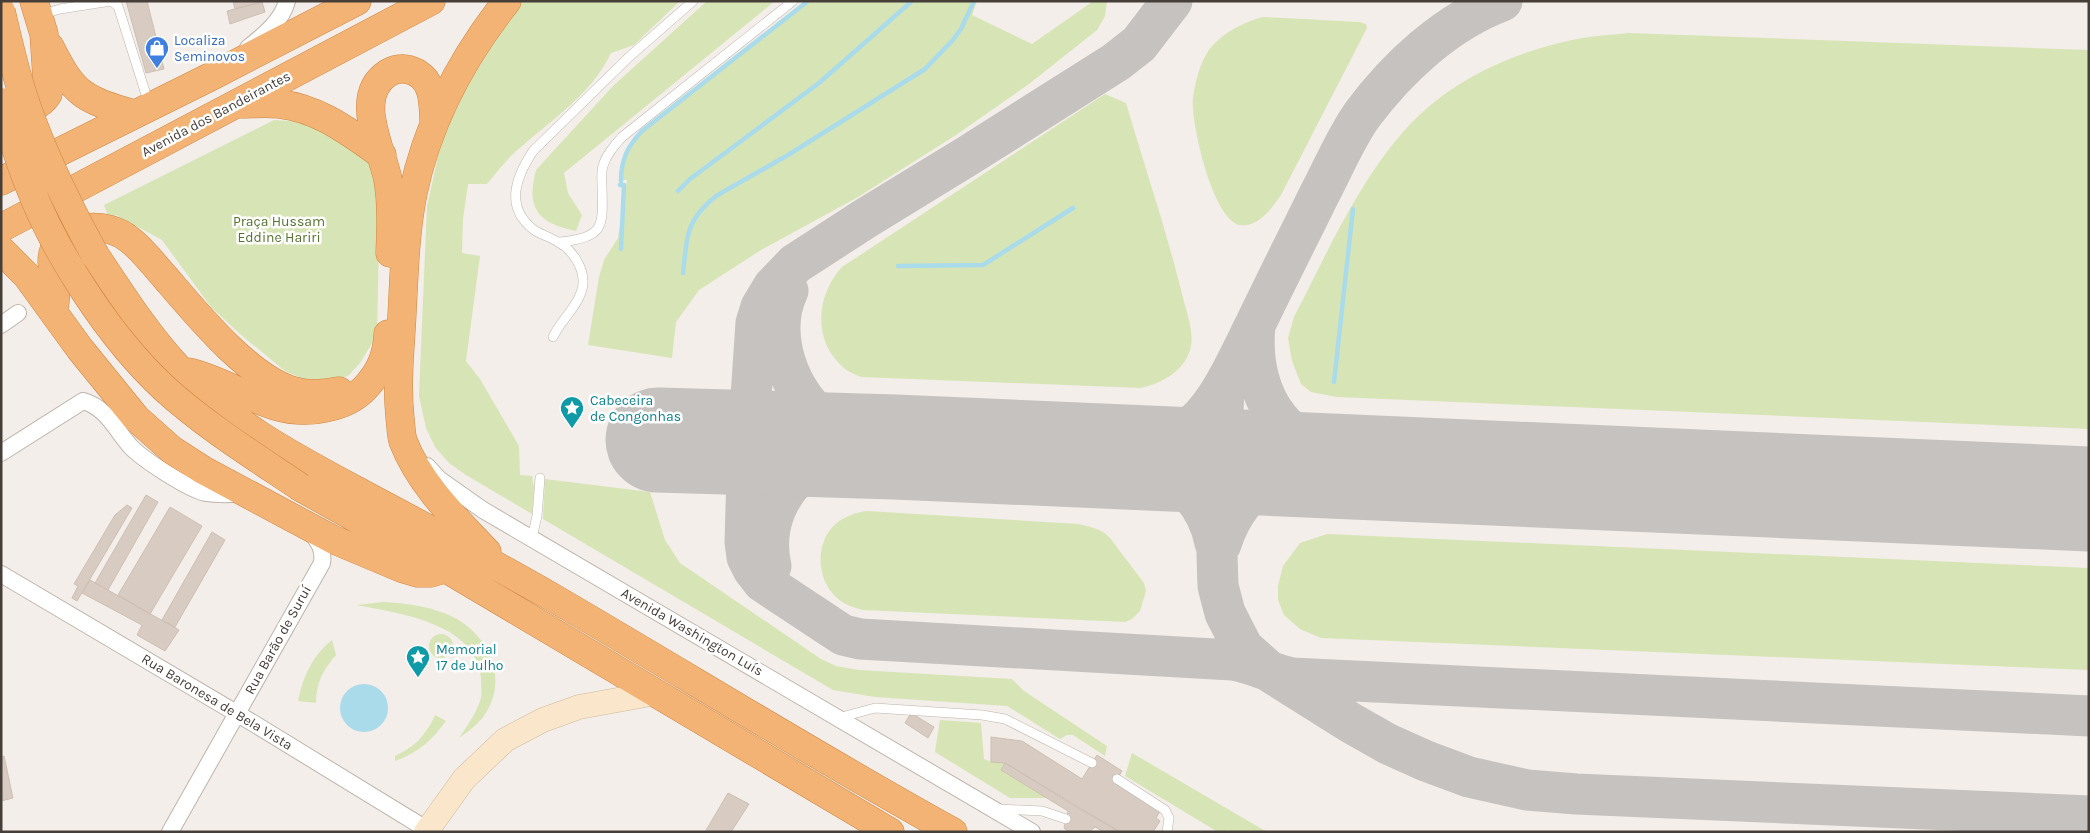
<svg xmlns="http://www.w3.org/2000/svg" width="2090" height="833" font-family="Karla,sans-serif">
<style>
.green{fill:#d7e4b5}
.water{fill:#aadbeb}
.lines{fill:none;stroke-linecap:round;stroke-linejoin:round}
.stream{stroke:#aadbeb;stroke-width:4.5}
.taxiway{stroke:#c5c2c0;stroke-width:41}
.runway{stroke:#c5c2c0;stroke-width:105}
.building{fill:#d7cbc2;stroke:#cebfb3}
.lane-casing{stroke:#beb4ac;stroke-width:10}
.street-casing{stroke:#beb4ac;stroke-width:18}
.secondary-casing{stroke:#cfb99b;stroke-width:25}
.highway-casing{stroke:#d18644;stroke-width:29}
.lane{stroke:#fff;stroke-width:9}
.street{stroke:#fff;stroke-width:16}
.secondary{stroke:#fae7cb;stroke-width:24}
.highway{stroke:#f2b374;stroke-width:28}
.highway-bridge-casing{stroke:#d18644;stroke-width:29;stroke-linecap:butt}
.highway-bridge{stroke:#f2b374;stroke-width:28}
.labels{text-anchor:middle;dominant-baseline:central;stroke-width:5;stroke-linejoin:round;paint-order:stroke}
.shop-label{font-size:14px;fill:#366cbe;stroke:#fff;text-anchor:start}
.street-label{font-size:14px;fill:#463e38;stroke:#fff}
.park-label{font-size:14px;fill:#55732f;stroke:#fff}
.culture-label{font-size:14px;fill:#0d838f;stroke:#fff;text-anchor:start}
</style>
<rect width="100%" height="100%" fill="#f3eee9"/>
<path class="green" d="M518 1H680L634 45 611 53C593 92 553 119 521 147 508 157 498 171 487 184H468L463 219 462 253 480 256 466 361 480 379 519 446 520 475 532 476 534 488 532 514 466 475 449 463 435 447 426 428 419 396 427 206 442 139 468 78Z
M707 1H775L564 173 568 193 582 215 576 231C537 223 526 208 536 170L613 86Z
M810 1H977L972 15 1032 44 1092 2 1107 1 1105 16 1097 30 1029 84 956 135 858 197 761 250 699 290 676 322 672 358 588 345 599 277 604 260 618 238 627 180H622C623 157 627 149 642 132Z
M1263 17 1359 22 1366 24 1367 28 1281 195C1272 208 1258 228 1240 225 1213 221 1190 121 1193 97 1195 83 1200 62 1209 50 1221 34 1243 22 1263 17Z
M1629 33 2089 50V429L1337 397 1311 392 1301 384 1292 361 1288 338 1294 317C1330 248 1367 161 1426 109 1466 74 1520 51 1572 40 1590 36 1610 35 1629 33Z
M1105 94 1126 103C1145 168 1167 232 1183 298 1187 314 1195 334 1190 350 1183 372 1162 383 1141 388L861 377C855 374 848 372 844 368 812 341 816 295 842 267Z
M274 120 318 123 371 159 380 190 377 335 360 363 349 375 332 383 317 385 285 371 240 334 211 307 162 240 116 215 109 218 104 205Z
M545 479 650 492 665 540 680 563 821 659 836 666 859 670 1012 679 1024 691 1107 746 1105 756 1073 735H1067L1060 739 1007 706 875 697 833 690 543 519Z
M867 511 1078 524C1090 527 1101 528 1110 538L1144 583 1146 591 1140 611 1132 619 1125 622 863 610C853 607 844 605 836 597 812 575 816 528 849 516 854 513 861 512 867 511Z
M1327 534 2089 568V670L1321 638 1300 629 1284 615 1278 600V586L1283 566 1300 543Z
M383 602C408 603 435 607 457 619 489 638 507 677 487 711 481 722 469 731 459 738 467 726 477 712 481 698 482 692 481 684 481 678 476 623 399 613 356 605Z
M429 646a12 12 0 1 1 24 0a12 12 0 1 1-24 0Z
M332 640 336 655C323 670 316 683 316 703L298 701C303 677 312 656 332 640Z
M435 715 446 721C432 740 418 753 395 761V756C415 747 426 735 435 715Z
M940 720 981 723 984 759 992 762 1005 763 1001 770 1048 798H1010L935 752Z
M1132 753 1267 832H1232L1228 830 1227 832H1218L1125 776Z"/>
<path class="water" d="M340 708a24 24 0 1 1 48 0a24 24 0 1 1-48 0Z"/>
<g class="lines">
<path class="stream" d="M621 181C621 160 627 147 642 131L808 1
M620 185H624L621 249
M678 191 690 179 819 83 912 1
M898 266 983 265 1073 208
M683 273C687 237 685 221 716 196L788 155 925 69 952 41 961 29 974 1
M1334 382 1353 209"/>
<path class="taxiway" d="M1172 1 1139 44 1116 62 969 155 866 218 795 264 773 287 761 307 756 323 748 442 745 542 747 557 753 569 763 582 843 635 860 639 1232 660C1254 663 1271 674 1292 678L2089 716
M788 291C765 338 794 408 840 430 857 439 877 442 895 447
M1255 325C1276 281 1298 238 1319 195 1333 169 1345 139 1362 115 1397 68 1446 22 1502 1
M1224 388 1217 555 1218 586 1225 613 1243 648 1270 672 1351 723 1388 744 1426 761 1469 777 1527 790 1576 794 2089 816
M1102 455C1200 451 1216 403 1255 325 1251 366 1261 408 1295 435 1311 447 1331 456 1348 466
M1126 456C1171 473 1205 492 1215 543
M1221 544C1230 515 1251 483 1282 474 1296 470 1310 468 1324 465
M771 566C762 526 779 488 812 465 825 456 843 451 858 445"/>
<path class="runway" d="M658 440 895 447 2089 499"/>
</g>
<path class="building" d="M126 1H147L164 69 146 73Z
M233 1H262V2L235 9Z
M262 2 265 12 230 24 227 11Z
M146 495 158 502 108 590 95 583Z
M127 505 132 508 77 601 72 598 78 586 74 584 115 515Z
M170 507 202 526 150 614 118 595Z
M212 532 225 540 175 627 162 620Z
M90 580 179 630 165 651 137 635 142 625 82 593Z
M911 713 934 727 928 738 905 723Z
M991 737 1022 741 1082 779 1097 755 1122 771 1115 782 1160 811 1156 818 1160 821 1153 832H1120L1005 763 991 762Z
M4 756 13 798 1 801V757Z
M1005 763 1073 805 1120 832H1104L1095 827 1089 832H1069L1064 828 1068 811 1001 770Z
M728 793 749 804 731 832H705Z"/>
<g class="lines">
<g class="lane-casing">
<path id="lane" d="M111 1 118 6 149 104
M40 15 60 9 111 1
M560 242C605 237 603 227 602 186 602 180 601 172 603 166 606 155 614 146 622 137L793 1
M553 337C561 319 582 303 583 283 584 268 572 249 558 242 550 237 542 235 534 230 504 207 516 177 533 151L629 57 693 1
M532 538 537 516 540 478
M838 718 875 708 982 715 1005 719 1092 763
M1117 779 1165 810 1169 818 1167 832
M998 809 1042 811 1066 819"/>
</g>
<g class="street-casing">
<path id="street" d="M248 48C263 36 282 21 287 1
M1 325 18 313
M1 453 83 401C106 407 116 430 130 446 142 459 188 489 206 493 217 495 229 494 241 494
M427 466 439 479 483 510 1032 832
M1 574 253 723 431 832
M170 832 322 563C324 549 319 543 311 532"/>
</g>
<g class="secondary-casing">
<path id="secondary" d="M426 832 464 779 505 740 543 720 579 707 656 693"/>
</g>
<g class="highway-casing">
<path id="highway" d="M50 47C74 95 83 99 134 114
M240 104C252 104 266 103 279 104 319 108 350 133 382 155
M5 115C20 112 40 108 48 94L44 34 34 1
M1 181 212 76 357 1
M1 228 431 1
M1 250 27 276 80 349 136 418 172 450 203 470 332 539 401 568 418 573H431L444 569
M390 253C391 229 392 204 388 180 382 149 352 96 388 73 398 67 408 68 417 73 434 83 433 104 434 121
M95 255C121 294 147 335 179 369 231 425 300 460 365 495 427 528 489 561 550 596 684 674 817 757 953 832
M54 310C55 302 56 295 56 287 55 275 49 262 54 250 68 221 109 222 130 240 143 250 153 264 164 276 194 311 249 379 294 391 309 395 325 394 339 391
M188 372C237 383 272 420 325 408 341 405 354 400 365 388 380 372 387 356 388 334
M300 487 445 568 890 832
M487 552C455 518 420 485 403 441 401 434 401 426 400 418 397 389 399 361 401 332 404 286 404 238 413 193 428 121 462 58 507 1"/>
</g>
<use href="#lane" class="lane"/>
<use href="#street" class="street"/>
<use href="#secondary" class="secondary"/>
<use href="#highway" class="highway"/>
<g class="highway-bridge-casing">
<path id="highway-bridge" d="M1 11C7 37 13 63 21 89 39 147 66 202 95 255
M1 102C10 130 18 158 29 185 56 255 110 338 165 389 206 426 254 456 300 487"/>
</g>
<use href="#highway-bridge" class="highway-bridge"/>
</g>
<defs>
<g id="shop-pin" transform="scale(1.25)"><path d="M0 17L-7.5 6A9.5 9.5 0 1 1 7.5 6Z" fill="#3f7fe0" stroke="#fff"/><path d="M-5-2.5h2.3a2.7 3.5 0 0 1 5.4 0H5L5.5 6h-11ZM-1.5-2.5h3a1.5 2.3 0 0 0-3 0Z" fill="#fff"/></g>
<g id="sight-pin" transform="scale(1.25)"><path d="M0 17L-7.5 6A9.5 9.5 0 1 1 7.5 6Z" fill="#0f9aa8" stroke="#fff"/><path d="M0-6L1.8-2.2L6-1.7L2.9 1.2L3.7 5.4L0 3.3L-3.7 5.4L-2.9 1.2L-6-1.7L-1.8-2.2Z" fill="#fff"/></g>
</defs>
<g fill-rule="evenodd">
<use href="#shop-pin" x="157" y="48"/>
<use href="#sight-pin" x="572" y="408"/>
<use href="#sight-pin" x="418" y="657"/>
</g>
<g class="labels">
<g class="shop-label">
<text x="174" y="40">Localiza<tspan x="174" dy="16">Seminovos</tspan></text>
</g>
<g class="street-label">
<text transform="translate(216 114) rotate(-28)">Avenida dos Bandeirantes</text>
<text transform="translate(692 632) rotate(30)">Avenida Washington Luís</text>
<text transform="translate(278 640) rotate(-61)">Rua Barão de Suruí</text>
<text transform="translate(217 702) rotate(31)">Rua Baronesa de Bela Vista</text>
</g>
<g class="park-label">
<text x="279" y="221">Praça Hussam<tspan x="279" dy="16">Eddine Hariri</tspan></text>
</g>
<g class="culture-label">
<text x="590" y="400">Cabeceira<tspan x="590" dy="16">de Congonhas</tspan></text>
<text x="436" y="649">Memorial<tspan x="436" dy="16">17 de Julho</tspan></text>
</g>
</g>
<rect width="2090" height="833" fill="none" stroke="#463e38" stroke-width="5"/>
</svg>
